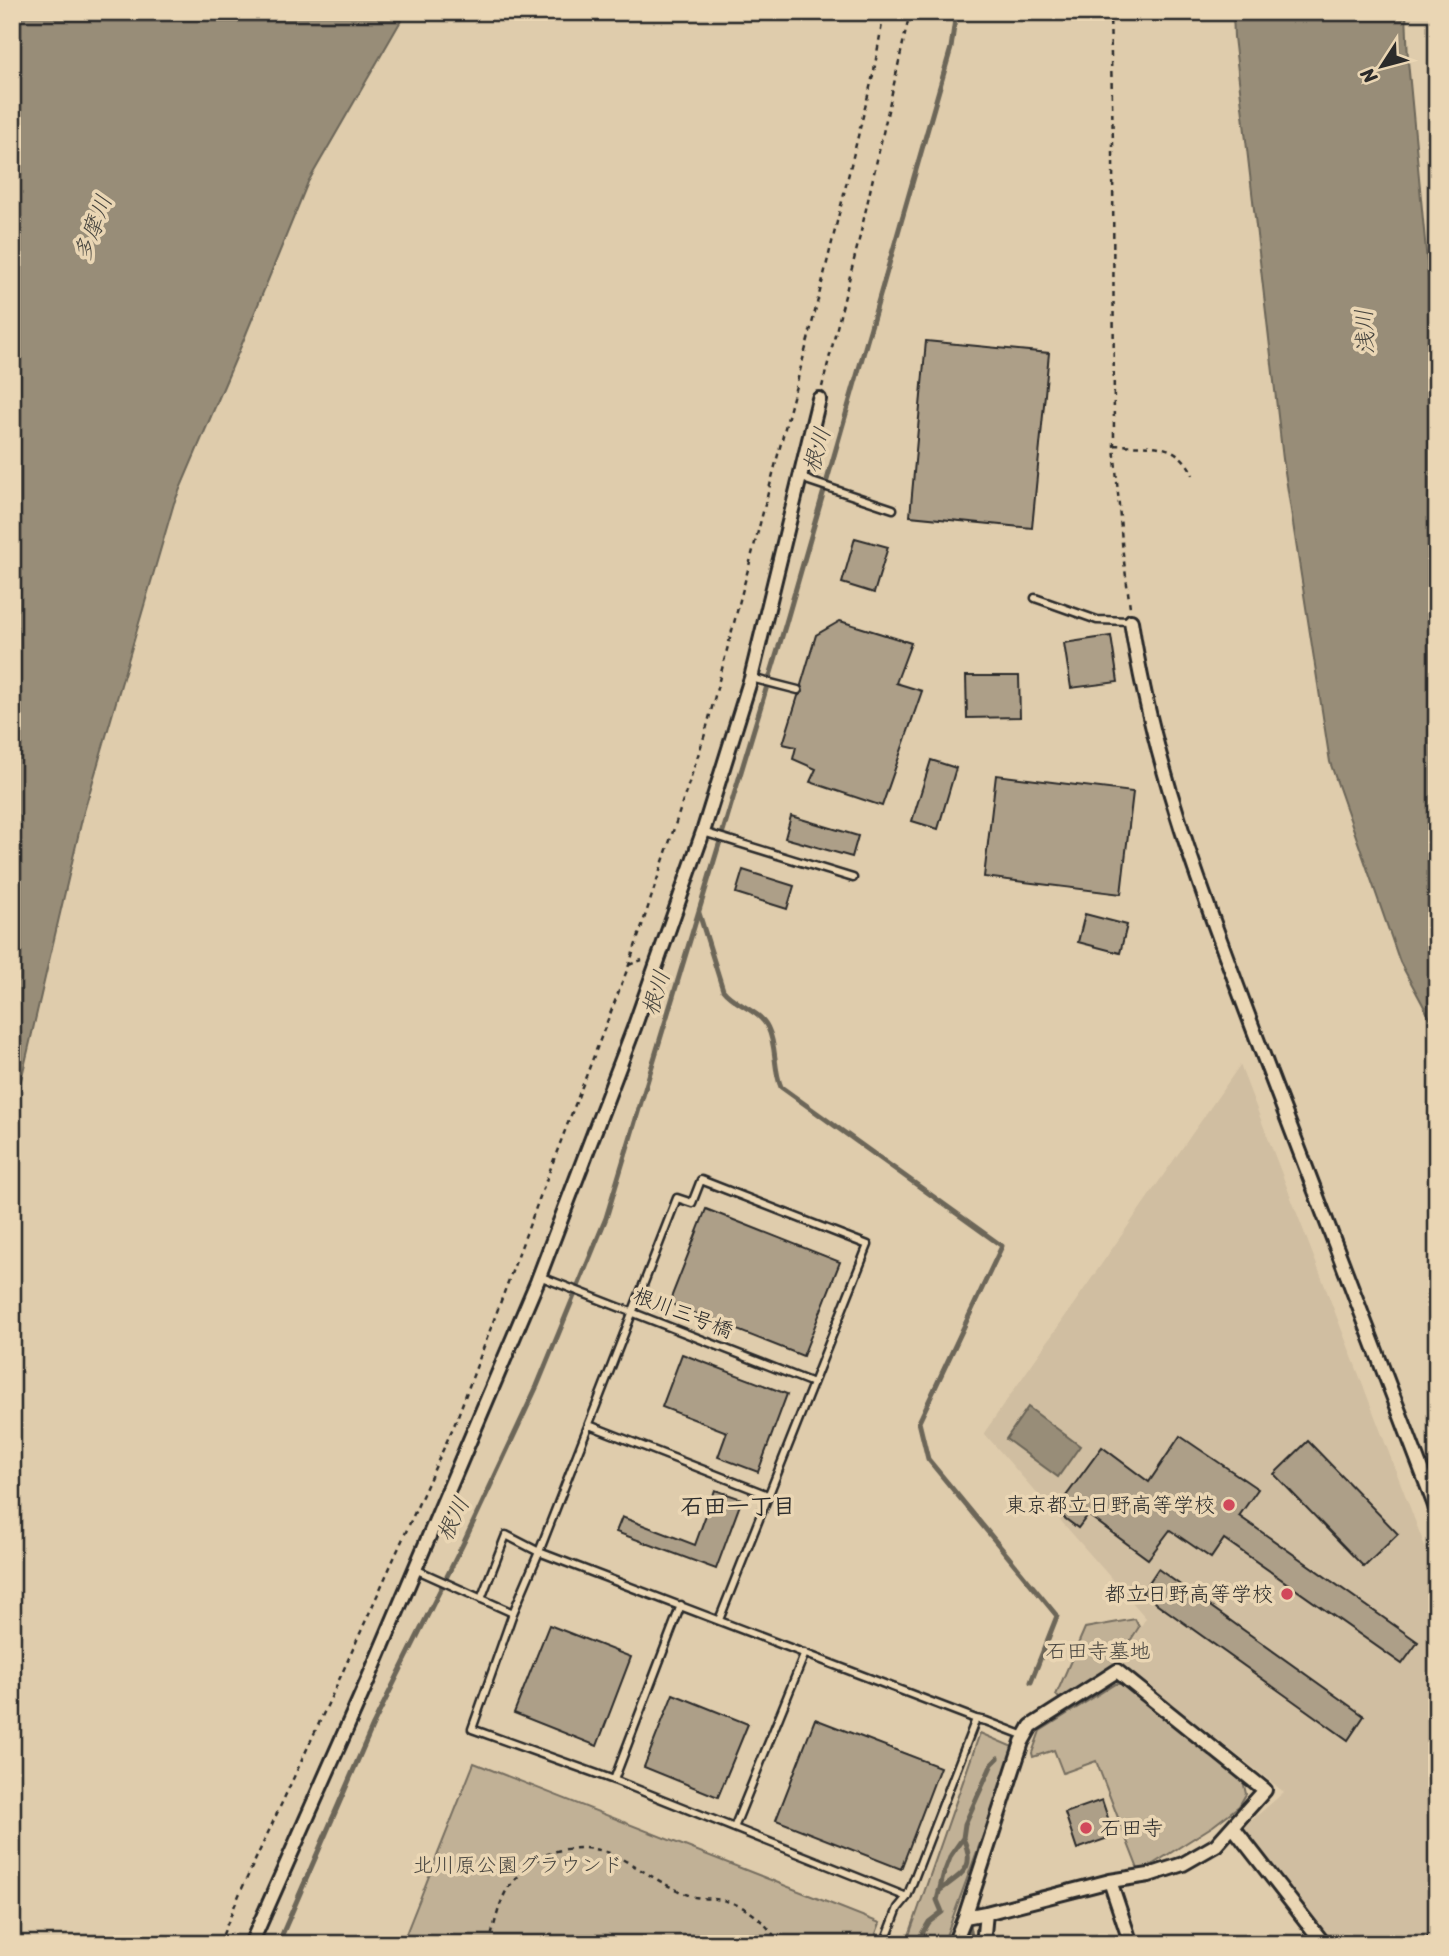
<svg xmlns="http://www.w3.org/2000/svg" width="1449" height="1956" font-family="Sriracha,'Klee One',sans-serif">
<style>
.built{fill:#d0bea1}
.green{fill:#c1b196;stroke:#766e60;stroke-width:2}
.water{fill:#988d78;stroke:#6c6659;stroke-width:2}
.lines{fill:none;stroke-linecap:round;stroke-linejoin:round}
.stream{stroke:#6c6659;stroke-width:5}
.building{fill:#ad9f88;stroke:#2b2b2b;stroke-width:2}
.lane-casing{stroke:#2b2b2b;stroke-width:11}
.street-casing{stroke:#2b2b2b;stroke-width:18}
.path{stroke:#2b2b2b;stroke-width:2.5;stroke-dasharray:5 5;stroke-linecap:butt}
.lane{stroke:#ead6b4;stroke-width:6}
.street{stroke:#ead6b4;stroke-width:12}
.poi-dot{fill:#d1495b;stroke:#ead6b4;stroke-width:2.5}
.labels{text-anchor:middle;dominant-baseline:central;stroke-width:7;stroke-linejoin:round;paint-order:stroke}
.street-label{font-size:21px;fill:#2b2b2b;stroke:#ead6b4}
.poi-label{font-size:21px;fill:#2b2b2b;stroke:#ead6b4;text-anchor:end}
.park-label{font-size:21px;fill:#494640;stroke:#ead6b4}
.water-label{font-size:23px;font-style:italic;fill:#46443e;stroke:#ead6b4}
.neighbourhood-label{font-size:23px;font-weight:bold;fill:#2b2b2b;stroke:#ead6b4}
</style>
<rect width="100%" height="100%" fill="#dfccac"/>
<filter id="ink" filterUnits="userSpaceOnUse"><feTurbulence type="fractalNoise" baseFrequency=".0143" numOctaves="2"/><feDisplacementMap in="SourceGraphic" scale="14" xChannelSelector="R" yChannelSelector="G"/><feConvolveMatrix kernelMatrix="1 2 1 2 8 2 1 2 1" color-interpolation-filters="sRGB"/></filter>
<g filter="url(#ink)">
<path class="built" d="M1240 1065 1437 1578V1935L1421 1944H1330L1242 1829 1284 1792 1119 1662 1146 1618 984 1433Z"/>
<path class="green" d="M1135 1619 1139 1627 1114 1666 1061 1700 1056 1695 1085 1628Z
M1115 1684H1123L1242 1776 1246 1794 1239 1806 1213 1826 1145 1869H1138L1096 1761 1063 1773 1054 1750 1033 1757 1032 1753 1040 1731Z
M980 1733 1015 1748 943 1944H906Z
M474 1763 880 1923 872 1944H402Z"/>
<path class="water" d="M12 12H406L308 182 244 339 174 503 83 815 12 1119Z
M1233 12H1406L1408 61 1437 368V488L1432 542 1437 552V1031L1400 962 1330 762 1283 459 1234 37Z
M1028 1407 1080 1446 1058 1477 1006 1439Z"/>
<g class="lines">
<path class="stream" d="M699 913 723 990C734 1005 760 1010 768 1028 777 1046 773 1068 781 1087L1002 1246 919 1422 928 1459 1057 1616 1031 1682
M939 1891C962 1873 977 1869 963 1838
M969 1924 972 1944
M278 1944 373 1725 465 1540 537 1386 606 1218 786 623 951 48 956 12
M916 1944 929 1922 942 1912 937 1900 943 1876 951 1855 963 1838 965 1824 992 1764 998 1758"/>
</g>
<path class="building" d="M926 341 1049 353 1032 528 910 516Z
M855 538 888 547 874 593 842 583Z
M840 621 911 643 896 683 922 691 882 806 810 782 816 769 793 759 796 747 783 744 798 696 803 692 801 685 816 635Z
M1111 636 1118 682 1071 688 1064 643Z
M966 676H1019L1020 717 967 718Z
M931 760 956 768 938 829 912 821Z
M996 775 1133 792 1121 894 984 877Z
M791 816 858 836 852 857 785 838Z
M743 870 794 886 787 909 736 893Z
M1085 914 1127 925 1120 953 1078 942Z
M706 1209 840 1262 803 1356 669 1303Z
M682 1354 787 1394 758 1472 718 1457 727 1432 662 1407Z
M1180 1436 1258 1489 1239 1516 1418 1642 1402 1664 1224 1539 1211 1558 1170 1530 1148 1559 1088 1515 1078 1528 1055 1511 1102 1447 1149 1482Z
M1308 1441 1398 1534 1364 1567 1274 1474Z
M715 1490 742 1499 716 1569 616 1532 622 1517 695 1545Z
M1158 1569 1364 1716 1348 1740 1142 1593Z
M549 1625 631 1657 597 1746 514 1713Z
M673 1694 748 1724 718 1797 644 1767Z
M815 1719 940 1767 901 1869 776 1820Z
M1102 1800 1114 1836 1077 1849 1065 1813Z"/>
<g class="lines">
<g class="lane-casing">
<path id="lane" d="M801 476 809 481 893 509
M1035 598 1097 620 1131 621
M751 678 798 690
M703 832 853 878
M539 1276 813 1383
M589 1425 768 1495
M415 1569 513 1613 539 1552 677 1198 692 1203 701 1180 868 1245 719 1620
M481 1599 506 1535 539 1552 976 1719 907 1897 614 1780 472 1729 513 1613
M976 1719 986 1721 1025 1736
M614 1780 681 1605
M734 1828 805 1653
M884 1944 898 1908 907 1897"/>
</g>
<g class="street-casing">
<path id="street" d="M1131 621C1155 779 1215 927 1271 1076 1326 1221 1381 1366 1437 1511
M1233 1827 1324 1944
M1110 1881 1131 1944
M251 1944 367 1682 537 1282 634 1028 703 832 751 678 819 399
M954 1944 965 1917 1022 1742 1031 1726 1117 1671 1265 1790 1216 1845 1183 1864 1149 1875 1110 1881 986 1913 965 1917
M983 1944 986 1913
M1431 1944 1437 1941"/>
</g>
<path class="path" d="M1110 12 1113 144 1114 445 1123 554 1130 607
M822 387 860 236 910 12
M1114 445C1148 447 1177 439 1193 475
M629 965 642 960
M1433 1525 1437 1535
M219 1944 239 1895 334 1691 456 1421 556 1154 629 965 705 734 809 336 874 71 884 12
M489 1944C494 1928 499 1901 508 1888 516 1877 535 1859 548 1854 571 1845 600 1846 620 1858 643 1870 666 1887 691 1896 701 1899 712 1898 722 1900 749 1906 765 1922 780 1944"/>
<use href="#lane" class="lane"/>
<use href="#street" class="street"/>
</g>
</g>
<g class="poi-dot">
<circle cx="1229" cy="1505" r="7"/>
<circle cx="1287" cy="1594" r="7"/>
<circle cx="1086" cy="1828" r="7"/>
</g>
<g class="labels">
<g class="street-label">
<text transform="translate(683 1313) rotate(21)">根川三号橋</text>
</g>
<g class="poi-label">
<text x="1215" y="1505">東京都立日野高等学校</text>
<text x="1273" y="1594">都立日野高等学校</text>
<text x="1100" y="1828" text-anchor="start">石田寺</text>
</g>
<g class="park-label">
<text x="1098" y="1651">石田寺墓地</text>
<text x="518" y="1865">北川原公園グラウンド</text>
</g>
<g class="water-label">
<text transform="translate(93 228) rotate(-69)">多摩川</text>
<text transform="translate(1365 332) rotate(-93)">浅川</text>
<text transform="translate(817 450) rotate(-74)">根川</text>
<text transform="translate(656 993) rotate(-73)">根川</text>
<text transform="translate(453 1519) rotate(-64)">根川</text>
</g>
<g class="neighbourhood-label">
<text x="738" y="1506">石田一丁目</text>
</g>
</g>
<rect width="1449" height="1956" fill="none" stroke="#ead6b4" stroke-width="42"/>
<rect x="21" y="21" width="1407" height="1914" fill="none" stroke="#2b2b2b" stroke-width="2.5" filter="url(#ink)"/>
<g transform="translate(1382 66) rotate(234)" stroke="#ead6b4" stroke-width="5" paint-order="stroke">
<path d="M0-5L12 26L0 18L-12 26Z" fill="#2b2b2b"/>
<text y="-10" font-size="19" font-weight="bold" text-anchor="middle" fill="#2b2b2b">N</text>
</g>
</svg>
